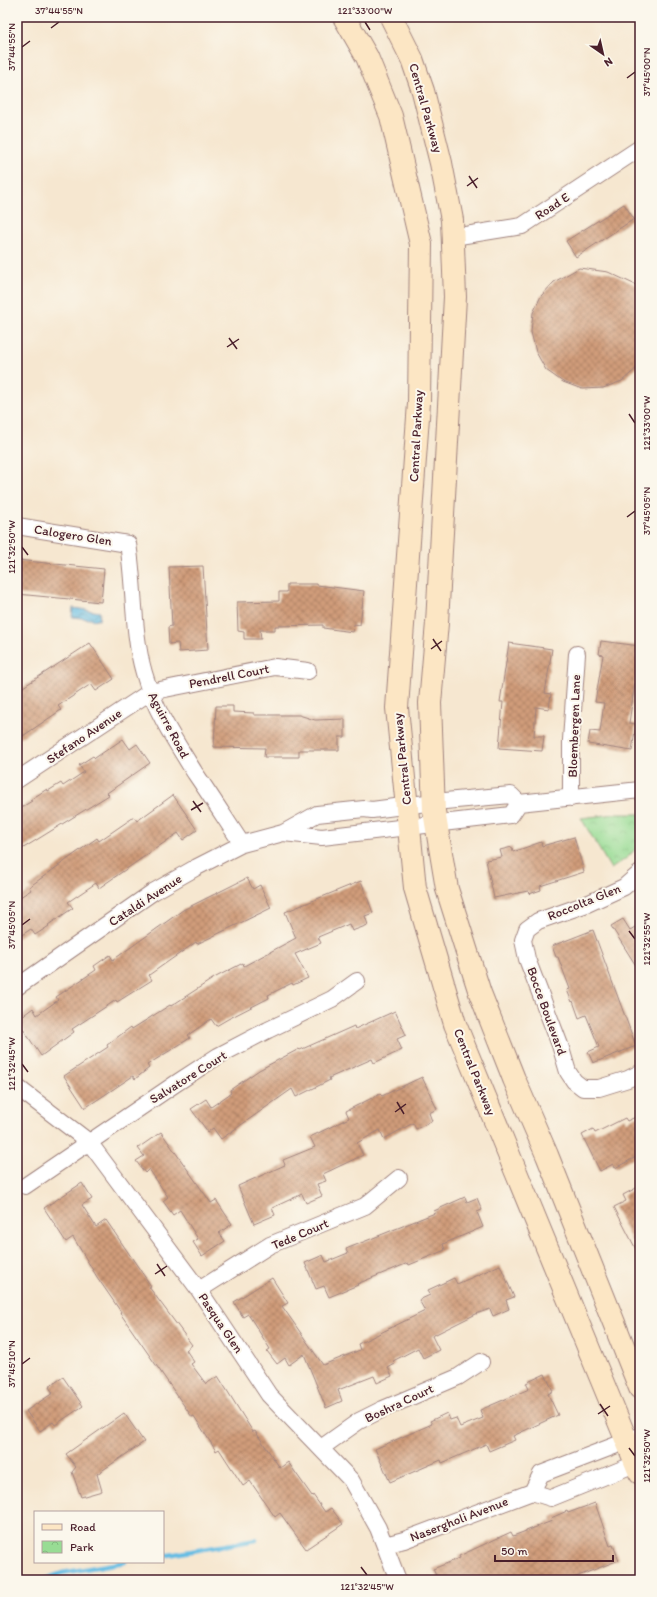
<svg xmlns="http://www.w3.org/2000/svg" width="657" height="1597" font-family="Itim,sans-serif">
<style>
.park{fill:url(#park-crowns);stroke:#717e60}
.water{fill:url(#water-waves);stroke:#586e87}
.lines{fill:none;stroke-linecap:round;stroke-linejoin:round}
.stream{stroke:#66bde3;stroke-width:4.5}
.building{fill:url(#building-cross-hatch)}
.street-casing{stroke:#a0837e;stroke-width:18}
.secondary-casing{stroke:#a0837e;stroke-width:24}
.street{stroke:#fff;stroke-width:16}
.secondary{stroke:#fce6c4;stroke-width:22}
.ticks{fill:none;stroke:#4a1f2b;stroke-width:1.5}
.labels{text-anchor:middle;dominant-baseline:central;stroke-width:4;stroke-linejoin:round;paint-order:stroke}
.street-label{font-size:13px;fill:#4a1f2b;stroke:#fbf7ec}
.neatline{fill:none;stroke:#4a1f2b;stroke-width:1.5}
.ticks-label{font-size:10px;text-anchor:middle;fill:#4a1f2b}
</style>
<defs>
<pattern id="park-crowns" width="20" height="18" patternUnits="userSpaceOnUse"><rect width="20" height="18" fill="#98dc94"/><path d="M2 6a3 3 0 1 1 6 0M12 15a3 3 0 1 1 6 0" fill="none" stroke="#84bc80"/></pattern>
<pattern id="water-waves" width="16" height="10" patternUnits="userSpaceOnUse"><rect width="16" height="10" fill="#66bde3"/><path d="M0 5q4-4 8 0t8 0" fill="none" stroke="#5699b8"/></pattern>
<pattern id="building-cross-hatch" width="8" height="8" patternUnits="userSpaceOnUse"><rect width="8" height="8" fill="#d09c7a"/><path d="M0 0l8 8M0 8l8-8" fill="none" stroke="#ab7f64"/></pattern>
</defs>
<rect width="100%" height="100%" fill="#fbf7ec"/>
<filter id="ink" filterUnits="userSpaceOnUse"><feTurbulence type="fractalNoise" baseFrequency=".025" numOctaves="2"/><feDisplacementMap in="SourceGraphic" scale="8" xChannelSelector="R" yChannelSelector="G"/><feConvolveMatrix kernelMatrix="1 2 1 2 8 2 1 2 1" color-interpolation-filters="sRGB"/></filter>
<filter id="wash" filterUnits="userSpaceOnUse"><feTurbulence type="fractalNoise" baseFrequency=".012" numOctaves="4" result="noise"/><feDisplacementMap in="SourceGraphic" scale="16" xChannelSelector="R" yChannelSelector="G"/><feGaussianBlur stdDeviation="0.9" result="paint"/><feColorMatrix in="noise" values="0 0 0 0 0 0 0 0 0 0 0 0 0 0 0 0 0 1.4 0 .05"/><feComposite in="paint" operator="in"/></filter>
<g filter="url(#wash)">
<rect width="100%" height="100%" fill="#f6e7d0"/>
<path class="park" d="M615 814H640V844L628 857 611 869 581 818Z"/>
<path class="water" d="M73 608 100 612 99 620 72 617Z"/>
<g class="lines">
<path class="stream" d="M163 1556 256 1540
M42 1580 62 1573 125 1562"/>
</g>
<g id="blocks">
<path class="building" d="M624 204 634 219 576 257 566 241Z
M579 268 608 272 640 287V363L638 367 622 381 603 388 582 389 563 382 546 370 536 352 531 332 533 313 541 296 554 282Z
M17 560 104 569 101 602 17 594Z
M203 566 208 650 179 652 178 643 169 644 168 627 172 626 169 567Z
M287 584H317V585L364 591 360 625 354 624 353 632 323 628V625L275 626V630H260L261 639H244V632L238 631 237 602 279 601V592H287Z
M601 641 640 646V676H636L629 723 636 724 632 751 588 744 590 731 600 732 604 703 595 702 603 655 599 654Z
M90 643 114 679 96 691 91 684 58 706 61 710 17 740V691Z
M509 643 552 649 545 693 551 694 549 709 536 707 534 736H544L542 751 499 748 503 702H500Z
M216 706H233V712L254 713V715H299L315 720 345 719V737H339V750H299V757H264L265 748 214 747Z
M123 739 130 749 137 744 150 763 107 793 109 795 17 852V810L32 801 30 800 47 789 48 791 61 783 63 786 84 772 79 765 93 756 95 758Z
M173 795 197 830 183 840 178 833 99 888 96 883 68 902 73 908 48 925 49 926 35 935 31 929 17 938V899L31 890 29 887 97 838 99 841 134 817 137 821Z
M574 837 584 872 540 886 541 890 529 894 528 891 494 898 486 860 502 857 500 850 512 847 513 852 541 842 542 846Z
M247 878 253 889 260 885 271 908 197 944 196 942 149 975 152 980 117 1002 116 1000 72 1029 74 1032 41 1056 17 1020 33 1008 37 1015 58 1000 56 997 96 970 94 966 110 955 113 960 183 910Z
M361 881 373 913 365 916 368 925 352 931 349 924 318 937 321 943 295 954 308 978 293 985 292 983 268 995 269 998 228 1019 216 1026 211 1019 188 1035 190 1038 147 1065 149 1068 135 1079 133 1076 85 1108 64 1076 108 1047 107 1045 131 1027 132 1029 170 1005 171 1006 214 978 243 963 244 966 296 938 285 912Z
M623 919 630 930 640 924V972L611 926Z
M593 930 636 1046 593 1063 588 1052 599 1047 586 1015 579 1018 573 1001 572 1002 567 990 570 989 558 957H556L552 946Z
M395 1011 406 1035 397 1039 402 1050 374 1063 372 1059 329 1078 330 1080 296 1097 292 1089 221 1139 213 1128 208 1132 191 1109 206 1099 211 1107 231 1093 230 1090 259 1070 299 1049 300 1050 354 1026 355 1029Z
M422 1077 437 1109 429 1113 432 1121 416 1129 413 1123 384 1139 380 1130 357 1143 363 1155 323 1174 326 1181 317 1184 322 1196 306 1203 302 1194 272 1208 275 1215 254 1224 238 1186 285 1165 283 1160 315 1147 310 1137 349 1118 346 1111 380 1094 382 1096Z
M640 1115V1155L615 1168 613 1164 600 1171 582 1135 593 1129 595 1133 625 1118 627 1121Z
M161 1132 211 1203 216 1200 232 1224 219 1233 225 1241 202 1256 193 1242 198 1239 180 1210 173 1215 163 1201 168 1197 149 1169 145 1173 136 1161 144 1156 138 1148Z
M82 1183 92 1199 82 1205 96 1227 106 1220 151 1286 149 1287 192 1345 186 1350 194 1362 191 1364 206 1384 218 1376 253 1432 255 1431 280 1468 288 1462 312 1496 313 1495 325 1512 331 1508 343 1524 306 1549 280 1513 275 1517 250 1481 243 1486 219 1449 216 1451 194 1416 192 1417 120 1313 121 1312 97 1277 73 1237 66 1242 44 1208Z
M640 1186V1257L614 1207 626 1201 623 1195Z
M465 1197 467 1202 477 1198 482 1210 477 1212 483 1227 443 1244 445 1250 409 1265 408 1263 357 1284 358 1285 329 1297 324 1286 316 1289 305 1263 323 1255 326 1262 348 1253 346 1249 435 1213 434 1211Z
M500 1265 514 1297 506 1300 509 1309 493 1316 490 1309 476 1314 432 1336 439 1350 423 1358 418 1348 393 1361 395 1364 388 1368 392 1376 377 1383 374 1376 338 1390 342 1401 326 1408 304 1354 289 1365 285 1358 277 1364 267 1351 270 1349 248 1314 243 1317 234 1302 272 1278 288 1303 282 1306 323 1365 360 1350 358 1344 425 1311 419 1300 430 1295 428 1290 454 1278 457 1284Z
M545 1374 553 1391 548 1394 558 1415 513 1436 515 1440 489 1451 486 1444 442 1463 441 1460 390 1482 375 1449 432 1424 430 1421 447 1413 450 1420 456 1418 460 1427 483 1418 480 1410 529 1389 526 1383Z
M63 1377 83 1406 55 1425 53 1422 40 1431 26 1411 53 1393 49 1387Z
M124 1413 144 1442 97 1474 102 1491 81 1497 72 1472 76 1467 66 1454Z
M595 1503 610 1546 613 1545 619 1560 568 1580H438L433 1569 460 1558 459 1556 511 1532 513 1536 552 1521 551 1518 567 1511 568 1513Z"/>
</g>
</g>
<g filter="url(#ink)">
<use href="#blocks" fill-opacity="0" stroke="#a0837e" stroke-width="1"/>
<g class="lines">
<g class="street-casing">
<path id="street" d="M453 237 522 226 640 148
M17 526 128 544C135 586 132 632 144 673 154 709 175 741 195 773 211 796 226 820 242 844
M17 780 150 692 275 667 308 671
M571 798V740L577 654
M283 833 322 837 511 815 519 803
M640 873 624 887 587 904 538 921 527 929 523 940 527 959 560 1045 568 1072 574 1081 583 1088H599L628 1079 640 1073
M17 987 153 892 197 867 242 844 283 833 317 814 364 809 372 810 434 802 511 795 519 803 640 790
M17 1087 89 1142 199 1290 269 1395 351 1480 378 1528 398 1580
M25 1186 175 1084 218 1056 268 1030 332 999 357 981
M199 1290 270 1245 365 1206 399 1178
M321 1448 359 1421 383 1409 458 1377 481 1362
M532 1492 541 1474 640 1436
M385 1545 404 1540 532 1492 551 1498 640 1462"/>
</g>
<g class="secondary-casing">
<path id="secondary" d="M344 17 367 57 391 116 421 244 419 403 397 708 415 888 455 1024 640 1473
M391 17 412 59 423 91 441 163 452 220 455 297 437 623 430 703 434 811 447 889 480 993 514 1079 547 1155 640 1388"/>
</g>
<use href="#street" class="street"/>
<use href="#secondary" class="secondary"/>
</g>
</g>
<path class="ticks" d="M365 22 370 30M51 28 59 22M22 47 30 41M627 78 635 72M469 176 477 188M467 186 478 178M229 338 237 349M227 347 239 339M629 414 635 423M627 517 635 511M22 547 28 555M433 639 441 651M431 649 442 641M193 801 201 812M191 810 203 803M22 925 30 919M629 931 635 939M22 1064 28 1072M397 1102 404 1114M395 1112 406 1104M157 1264 165 1276M155 1274 167 1266M22 1364 30 1358M600 1404 608 1416M598 1414 610 1406M629 1448 635 1456M361 1567 367 1575"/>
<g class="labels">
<g class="street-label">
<text transform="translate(426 108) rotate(74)">Central Parkway</text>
<text transform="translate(552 206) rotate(-33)">Road E</text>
<text transform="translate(416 436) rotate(-87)">Central Parkway</text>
<text transform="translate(73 535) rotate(9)">Calogero Glen</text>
<text transform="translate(229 676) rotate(-11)">Pendrell Court</text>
<text transform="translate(169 725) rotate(62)">Aguirre Road</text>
<text transform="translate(574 726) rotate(-88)">Bloembergen Lane</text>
<text transform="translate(84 736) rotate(-34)">Stefano Avenue</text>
<text transform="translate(402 759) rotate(-96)">Central Parkway</text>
<text transform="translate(145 900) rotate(-33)">Cataldi Avenue</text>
<text transform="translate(584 902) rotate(-22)">Roccolta Glen</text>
<text transform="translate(547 1011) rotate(70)">Bocce Boulevard</text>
<text transform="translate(475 1072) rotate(68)">Central Parkway</text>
<text transform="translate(188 1077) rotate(-32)">Salvatore Court</text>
<text transform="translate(300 1234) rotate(-23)">Tede Court</text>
<text transform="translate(221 1323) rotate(56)">Pasqua Glen</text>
<text transform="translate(399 1403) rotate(-25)">Boshra Court</text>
<text transform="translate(459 1519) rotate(-21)">Nasergholi Avenue</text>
</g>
</g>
<rect width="657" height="1597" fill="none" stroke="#fbf7ec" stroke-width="44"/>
<rect x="34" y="1511" width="130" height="52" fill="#fbf7ec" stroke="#b4a19f"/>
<rect x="42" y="1524" width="20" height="6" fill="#fce6c4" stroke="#b4a19f"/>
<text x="70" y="1531" font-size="12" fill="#4a1f2b">Road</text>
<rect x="42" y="1541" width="20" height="12" fill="url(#park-crowns)" stroke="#b4a19f"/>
<text x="70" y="1551" font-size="12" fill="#4a1f2b">Park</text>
<g transform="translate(603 54) rotate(146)" stroke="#fbf7ec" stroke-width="3" paint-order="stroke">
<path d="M0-3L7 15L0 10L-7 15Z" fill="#4a1f2b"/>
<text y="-6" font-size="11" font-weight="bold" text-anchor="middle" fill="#4a1f2b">N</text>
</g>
<path d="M495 1555v6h118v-6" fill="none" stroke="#4a1f2b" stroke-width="2"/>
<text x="501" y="1555" font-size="12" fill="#4a1f2b" stroke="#fbf7ec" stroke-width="3" paint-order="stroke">50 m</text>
<rect x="22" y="22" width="613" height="1553" class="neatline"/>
<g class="ticks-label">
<text x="59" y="14">37°44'55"N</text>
<text x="365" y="14">121°33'00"W</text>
<text transform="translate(11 47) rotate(-90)" y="4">37°44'55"N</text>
<text transform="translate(646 72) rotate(-90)" y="4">37°45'00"N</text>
<text transform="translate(646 423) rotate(-90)" y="4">121°33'00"W</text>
<text transform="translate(646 511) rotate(-90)" y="4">37°45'05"N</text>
<text transform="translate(11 547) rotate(-90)" y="4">121°32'50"W</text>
<text transform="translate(11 925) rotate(-90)" y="4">37°45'05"N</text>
<text transform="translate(646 939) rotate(-90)" y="4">121°32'55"W</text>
<text transform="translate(11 1064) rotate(-90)" y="4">121°32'45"W</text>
<text transform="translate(11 1364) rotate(-90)" y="4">37°45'10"N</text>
<text transform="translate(646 1456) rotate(-90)" y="4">121°32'50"W</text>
<text x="367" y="1590">121°32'45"W</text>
</g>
</svg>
